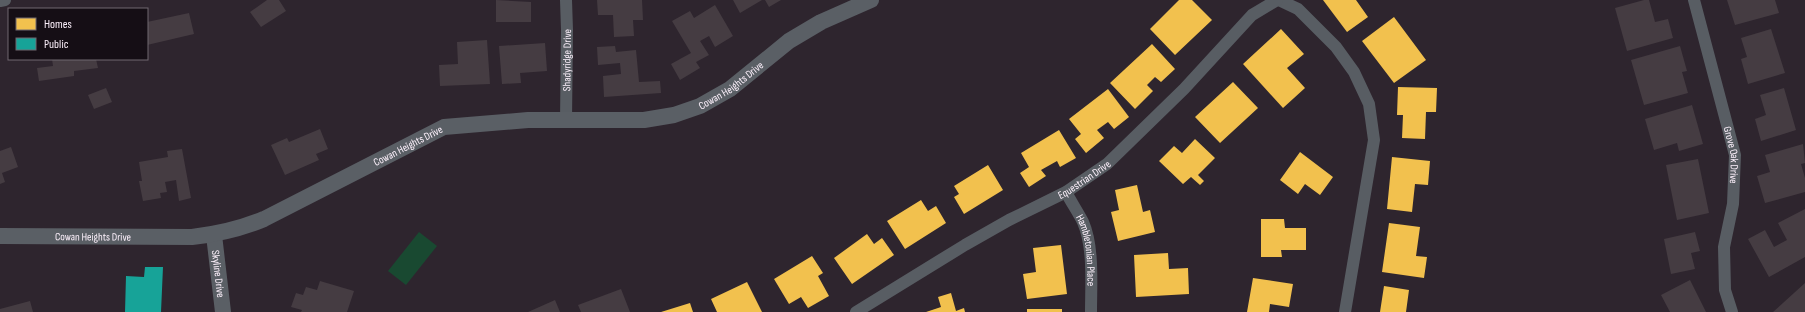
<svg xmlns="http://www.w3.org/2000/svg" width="1805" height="312" font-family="'Sofia Sans Condensed',sans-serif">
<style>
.green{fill:#194931}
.homes{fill:#f2c14e}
.public{fill:#17a398}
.building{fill:#453c42}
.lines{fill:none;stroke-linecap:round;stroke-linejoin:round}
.street{stroke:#585d63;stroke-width:12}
.secondary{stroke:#5a5f65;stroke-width:16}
.labels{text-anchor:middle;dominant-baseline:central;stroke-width:4;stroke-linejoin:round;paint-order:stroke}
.street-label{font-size:11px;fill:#fcf0fb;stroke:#150e15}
</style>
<rect width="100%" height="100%" fill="#2e252e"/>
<path class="green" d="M419 232 437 246 406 285 388 271Z"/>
<path class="homes" d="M1179 0H1192L1212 20 1175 55 1150 29Z
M1323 0H1356L1368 17 1347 32Z
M1394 17 1426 60 1394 83 1362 41Z
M1281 29 1304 54 1287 68 1305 88 1283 108 1243 64Z
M1152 44 1175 69 1161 82 1155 77 1147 85 1153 91 1135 109 1110 83Z
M1233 82 1258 108 1220 143 1195 117Z
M1398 87 1437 88 1436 112H1426L1425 139 1402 138 1403 115H1397Z
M1108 89 1129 117 1114 129 1108 122 1097 130 1104 138 1086 153 1075 139 1081 134 1069 119Z
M1059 130 1076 158 1060 167 1057 161 1041 170 1046 176 1029 187 1020 173 1029 167 1021 153Z
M1195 139 1215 158 1198 175 1204 181 1200 185 1191 177 1183 184 1159 161 1174 146 1182 153Z
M1300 152 1333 177 1320 195 1305 184 1298 194 1280 180Z
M1392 157 1430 161 1428 185 1415 184 1412 212 1387 209Z
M988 165 1003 190 964 214 954 197 959 194 954 186Z
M1137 185 1143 212 1150 210 1155 232 1118 241 1111 212 1119 210 1115 190Z
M921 200 928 211 936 206 946 223 905 249 887 221Z
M1261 219H1284L1285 228H1306V250H1281L1282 257H1261Z
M1389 223 1420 227 1416 256 1427 257 1424 278 1382 272Z
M867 234 874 244 882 238 894 255 852 284 834 258Z
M1061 245 1067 294 1027 299 1023 274 1036 272 1033 248Z
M1168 253 1169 269 1188 268 1189 294 1136 297 1134 255Z
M812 256 823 273 818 276 829 296 808 308 801 297 789 304 774 279Z
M1253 278 1293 284 1289 307 1270 304 1269 312H1247Z
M747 282 762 312H717L711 299Z
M1384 286 1409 290 1406 312H1380Z
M951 293 956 311 964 308 965 312H926L941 307 938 297Z
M690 303 693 312H661Z
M1027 309H1062V312H1027Z"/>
<path class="public" d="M145 267H163L161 312H125L126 276 144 277Z"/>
<path class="building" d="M267 0H279L286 11 261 27 250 12Z
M496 0 531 2V22H496Z
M597 0H642L643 20H633L634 36 614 37 613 15H598Z
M733 0H762L740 13Z
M765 0H781L769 7Z
M1644 0H1649L1655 22 1668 19 1673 38 1627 51 1615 8Z
M1727 0H1775L1779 13 1735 25Z
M715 5 733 36 715 47 709 36 700 41 709 55 696 62 700 68 680 80 671 64 691 53 672 21 690 11 694 18Z
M189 13 194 34 147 45V22Z
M1771 29 1785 73 1748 84 1741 59 1747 57 1741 38Z
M487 40 490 84 440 86 439 65 458 64 457 42Z
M545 43 547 71 520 73 521 83 502 84 499 46Z
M615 46 616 52 636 50 639 82 660 81 661 93 604 97 603 76 621 74 620 63 598 65 597 47Z
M1680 46 1687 71 1682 72 1688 93 1644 105 1631 60Z
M52 59H96L98 68 74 71V76L39 81 37 68 53 66Z
M106 88 112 102 94 109 88 95Z
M1784 88 1796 130 1761 141 1755 119 1766 115 1760 95Z
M1692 105 1703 144 1679 151 1677 143 1654 150 1645 119Z
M320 129 328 149 316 154 319 160 285 175 271 145 287 138 289 142Z
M1803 144 1805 163 1801 164 1805 178V192L1765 203 1757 176 1770 172 1765 155Z
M11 147 18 167 2 173 5 182 0 184V151Z
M182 149 191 198 179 201 176 180 165 182 167 192 160 193 161 198 143 201 139 181H142L139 162 168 157 167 151Z
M1698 159 1709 213 1677 220 1666 165Z
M1805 209V257L1769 277 1748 239 1765 230 1774 247 1787 240 1778 223Z
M1695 232 1700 251 1691 253 1695 269 1671 274 1664 239Z
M1690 280 1706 312H1670L1661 295Z
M320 281 354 291 347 312H301L302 310 291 307 296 293 303 295 306 287 317 290Z
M1805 283V312H1773Z
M621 289 630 312H581L578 305Z
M555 300 560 312H528Z
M30 301 33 312H0V309Z"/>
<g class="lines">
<g class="street">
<path d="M1279 0 1298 9 1336 47 1354 72 1369 104 1374 140 1345 312"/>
<path id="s1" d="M1694 0 1735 155 1733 204 1724 247 1725 290 1732 312"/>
<path d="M0 1 5 0"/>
<path id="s2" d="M566 121 567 30 566 0"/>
<path id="s3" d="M1066 192C1071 202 1078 212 1083 222 1094 247 1091 285 1091 312"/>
<path id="s4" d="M856 312 965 245 1009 220 1066 192 1107 164 1184 89 1252 15 1277 0"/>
</g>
<g class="secondary">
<path id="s5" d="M214 235 223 312"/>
<path id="s6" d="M0 236 192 237C218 234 240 229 264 219L444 127 528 120H644L674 115 700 106 730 89 789 41 821 22 871 0"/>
</g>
</g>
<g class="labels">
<g class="street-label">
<text stroke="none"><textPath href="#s2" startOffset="61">Shadyridge Drive</textPath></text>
<text stroke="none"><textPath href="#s6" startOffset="764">Cowan Heights Drive</textPath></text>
<text stroke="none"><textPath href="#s6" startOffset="428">Cowan Heights Drive</textPath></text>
<text stroke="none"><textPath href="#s1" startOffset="160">Grove Oak Drive</textPath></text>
<text stroke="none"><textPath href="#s4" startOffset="264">Equestrian Drive</textPath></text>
<text stroke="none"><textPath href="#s6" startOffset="93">Cowan Heights Drive</textPath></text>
<text stroke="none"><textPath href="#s3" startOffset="63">Hambletonian Place</textPath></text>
<text stroke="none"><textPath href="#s5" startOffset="39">Skyline Drive</textPath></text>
</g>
</g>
<rect x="8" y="8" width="140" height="52" fill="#150e15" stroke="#716871"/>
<rect x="16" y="18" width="20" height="12" fill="#f2c14e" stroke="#716871"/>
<text x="44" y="28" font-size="12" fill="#fcf0fb">Homes</text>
<rect x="16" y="38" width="20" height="12" fill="#17a398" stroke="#716871"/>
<text x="44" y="48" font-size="12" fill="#fcf0fb">Public</text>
</svg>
